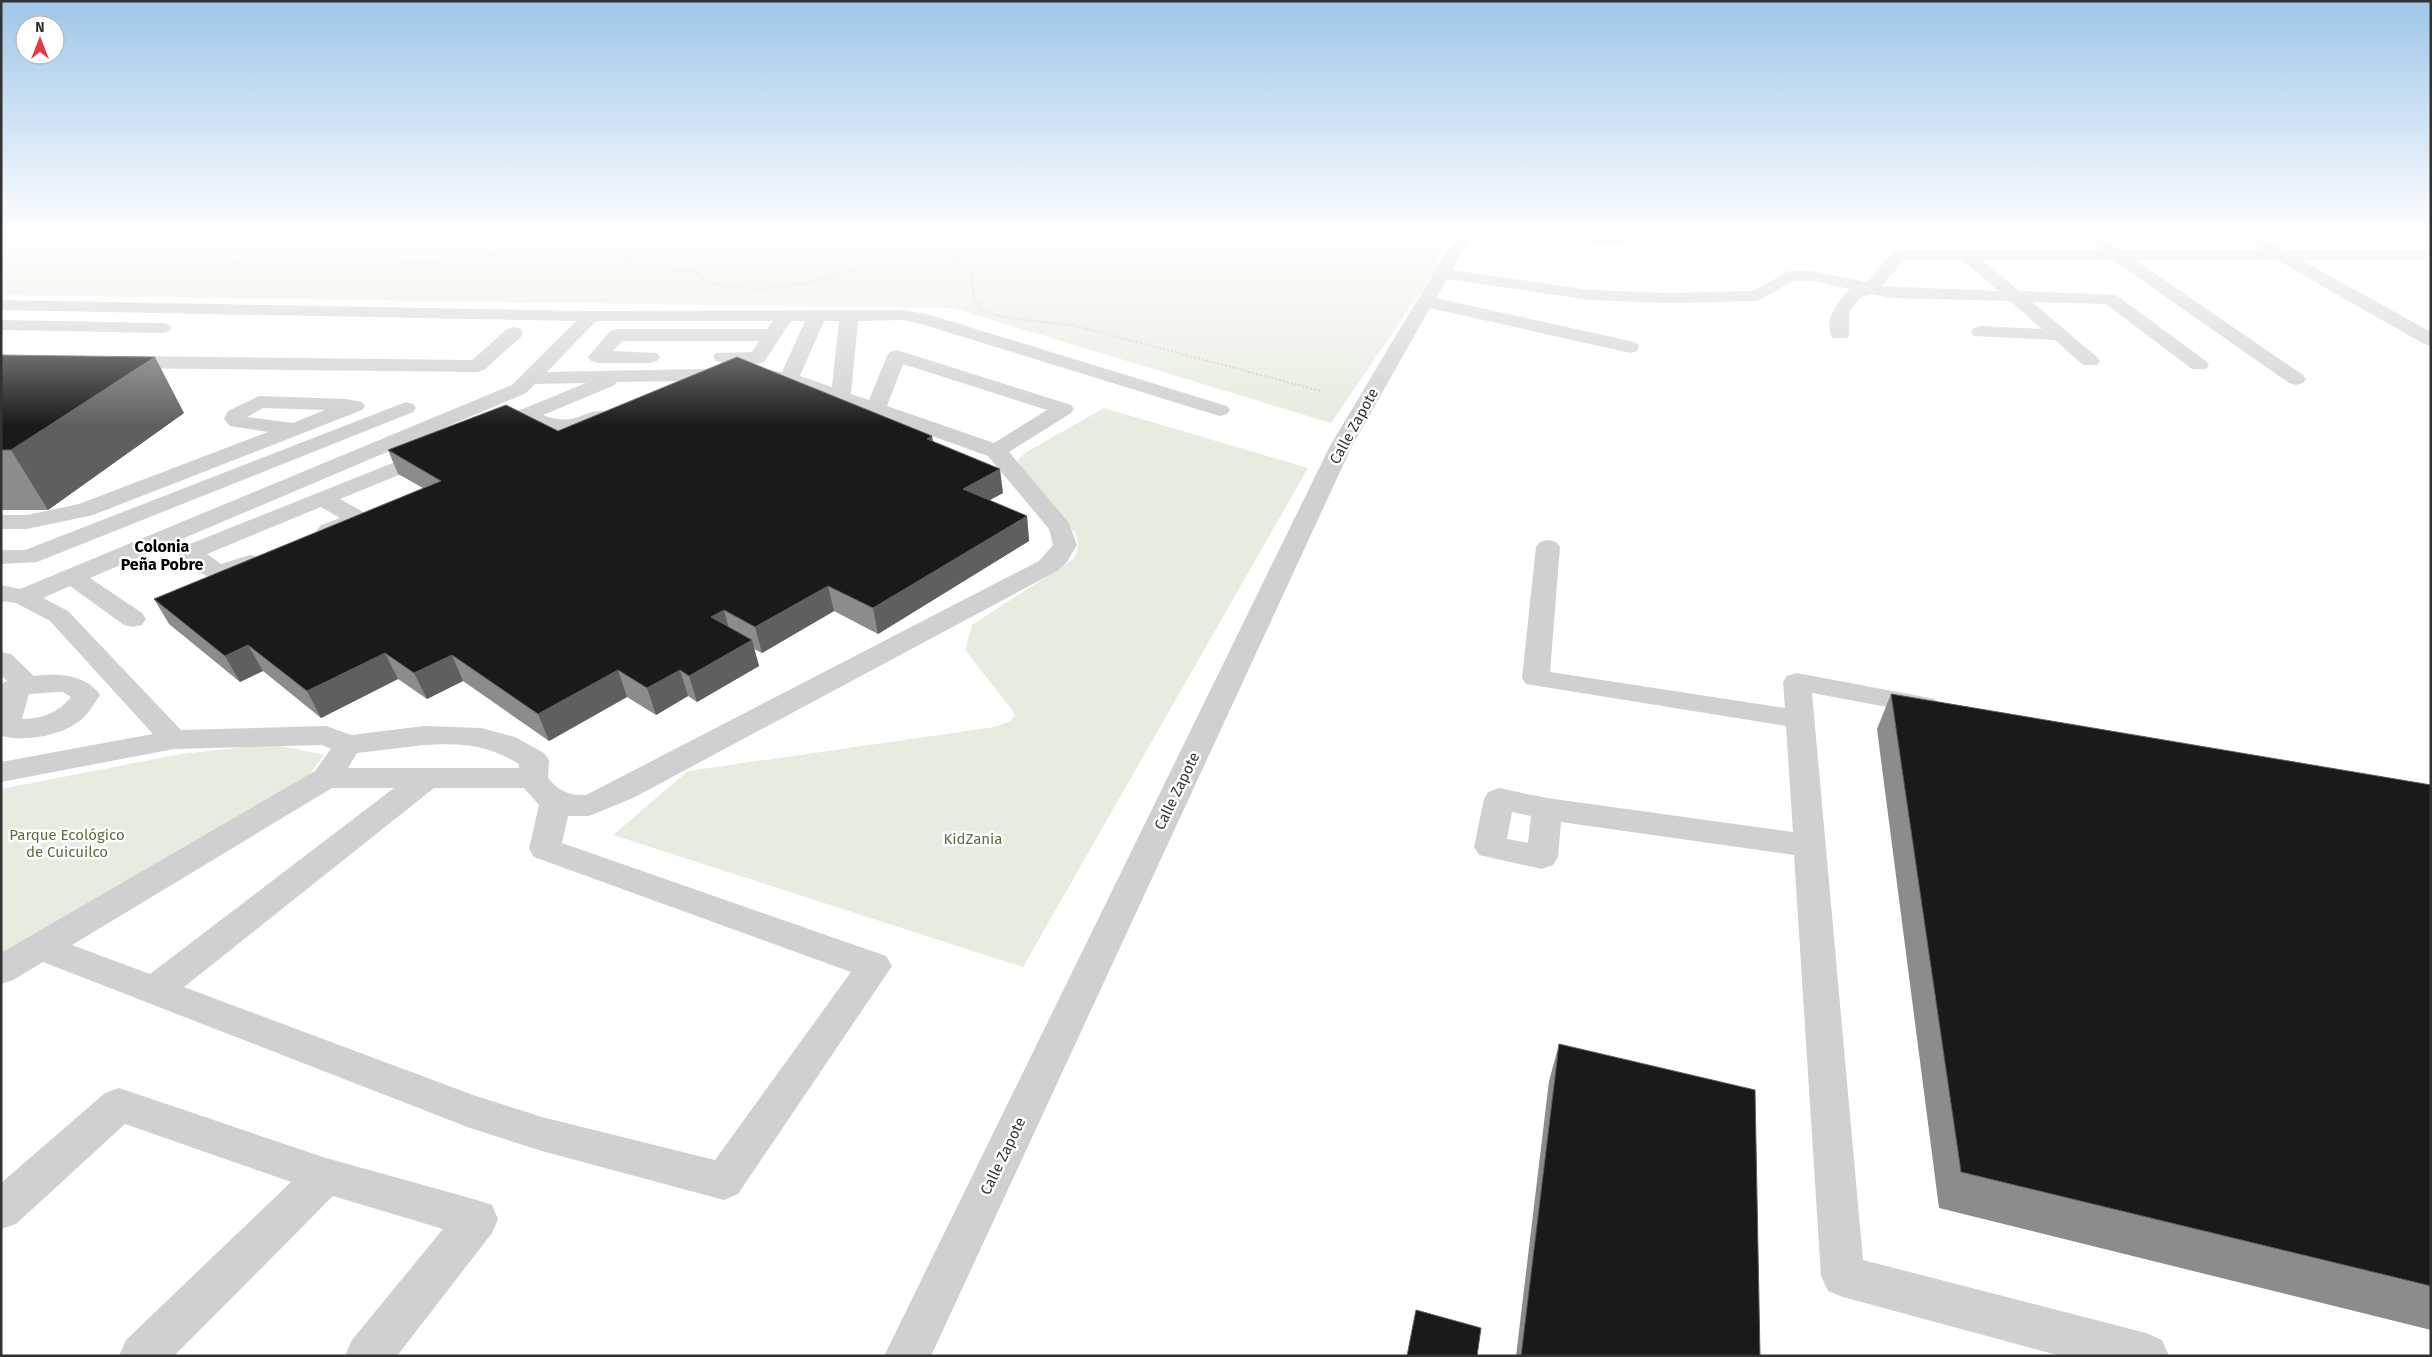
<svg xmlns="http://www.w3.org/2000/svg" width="2432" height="1357" font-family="'Fira Sans',sans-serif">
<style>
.green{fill:#e6ecdf}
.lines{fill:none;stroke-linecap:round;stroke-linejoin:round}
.path{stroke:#cdcdcd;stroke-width:2;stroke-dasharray:2 2;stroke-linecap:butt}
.minor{fill:#d0d0d0;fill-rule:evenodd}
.wall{fill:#8c8c8c}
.shaded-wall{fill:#5f5f5f}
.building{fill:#1a1a1a;stroke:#5f5f5f}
.labels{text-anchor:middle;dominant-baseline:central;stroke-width:5;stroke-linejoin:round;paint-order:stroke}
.street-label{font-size:15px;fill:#333;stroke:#fff}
.park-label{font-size:15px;fill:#56703f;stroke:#fff}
.neighbourhood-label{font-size:16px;font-weight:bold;fill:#000;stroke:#fff}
</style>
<rect width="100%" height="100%" fill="#fff"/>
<path class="green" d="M1 235H1447L1434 272 1331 423 953 308 1 295Z
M1104 408 1308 468 1023 967 613 835 688 771 995 727 1011 721 1015 715 1013 711 965 650 972 625 1072 560C1079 550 1079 545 1076 534L1020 468 1018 460 1025 453Z
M273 744 324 755 305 780 1 958V789L181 754Z"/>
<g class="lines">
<path class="path" d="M203 235 185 244 211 245 214 249 202 256 197 263 215 266 232 264 261 254 282 241 295 239H324L362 246 384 242 381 235
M896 235C921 248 950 253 971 271L974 298 980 310 1007 318 1073 325 1321 391
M1 240 14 235
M378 245 389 244 399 249 398 259 403 263 432 264 456 257H486L537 241H567L571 242 573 249H605L608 255 622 257 642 268 691 270 709 283 725 287 763 289 802 284 839 275 859 268 885 253 935 235
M1 249 91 237 110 240 143 239 146 244C160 245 173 243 185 235"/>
<path class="minor" d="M1456 235H1472L1452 270 1590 290 1668 293 1753 291 1789 271H1812L1866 282 1893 252 1899 250H2099L2080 235H2098L2121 250H2260L2239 238 2237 235H2256L2284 250H2431V260H2301L2431 332V346L2424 344 2277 260H2135L2303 375 2306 379 2303 383 2296 385 2289 383 2113 260H1982L2019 291 2116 295 2206 361 2209 365 2206 369H2192L2106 304 2032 302 2097 357 2100 361 2097 365H2083L2055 340 1974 336 1971 332 1974 328 1980 326 2042 329 2010 301 1892 298 1872 294 1861 297 1849 312V334L1847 338H1833C1822 321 1838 301 1850 289L1812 281H1793L1757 301 1668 303 1590 300 1447 279 1436 298 1630 341 1637 343 1639 347 1637 351 1630 353 1430 308 1352 446 931 1356H884L1330 446ZM1904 260H1963L1998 291 1882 286Z
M1564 235H1614L1633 238 1635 241 1633 244 1627 246 1572 240Z
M1 300 591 311 902 310 927 314 1227 406 1230 410 1227 414 1220 416 1213 414 918 323 902 320 858 321 851 394 869 400 887 356 890 352 897 350 1071 405 1074 409 1071 413 1009 452 1069 523 1077 545 1067 562 1057 571 633 798 589 816H568L562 843 886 956 892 966 738 1194 724 1200 542 1151 470 1128 43 962 13 980 1 984V953L315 771 331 749 322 745 174 749 1 782V762L153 734 50 621 16 603 1 601V585L20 589 512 385 576 321 1 310ZM596 321H773L767 329H617L610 331 588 357 591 361 598 363H650L657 361 660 357 657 353 613 351 622 341H759L752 352 716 353 713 357 716 361C730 365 750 366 764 362L791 321H805L782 372 753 368 547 372ZM824 321H839L832 387 800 376ZM903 364 1047 410 994 443 887 406ZM753 380 786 384 988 456 1049 529 1053 545 1039 561 586 795C569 796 559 791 548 778L549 760 544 753 515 737 481 728 424 726 351 735 326 726 181 730 68 611 43 598 70 586 124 625 133 627 142 625 146 619 142 613 90 578 526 393 535 384 586 383 484 425 481 429 484 433C498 437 512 428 526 422 550 433 569 435 595 426 601 423 607 422 611 416L608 412C584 406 577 429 543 415L615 385 617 382ZM424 745C463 743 485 744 519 764V768H348L357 753ZM332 788H394L150 974 72 945ZM434 788H524L539 805 529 849 534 857 851 972 715 1160 542 1117 473 1095 184 987Z
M1 320 162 323 168 324 171 328 168 332 162 333 1 330Z
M514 327 521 329 523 333 521 337 484 370 477 372 120 368 113 366 110 362 113 358 120 356 472 360 507 329Z
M259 396 346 399 362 402 365 406 362 410 93 515 27 529H1V515H27L79 504 268 432 230 426 224 419 228 411ZM263 408 325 410 293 423 247 417Z
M406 402 413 404 416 408 413 412 37 562 1 564V550H25Z
M430 448 438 449 441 454 438 459 340 499 367 514 371 519 367 524 329 537 321 535 317 530 321 525 340 518 321 507 207 554 221 564 250 555 259 557 262 562 259 567C229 579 223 589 194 568 188 564 181 560 177 553L180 548Z
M1548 540 1556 542 1560 547 1550 672 1785 708 1783 682 1787 676 1797 673 1935 699 1939 705 1935 711 1925 714 1812 693 1863 1260 2146 1333 2162 1340 2169 1356H2061L1843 1297 1828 1291 1821 1276 1794 855 1561 822 1558 857 1553 865 1542 869 1479 855 1474 847 1484 799 1488 792 1499 788 1547 798 1793 832 1786 726 1526 684 1522 678 1536 547 1540 542ZM1512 812 1531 816 1528 843 1507 839Z
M1 652 11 654 34 676C57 673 86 674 100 695 94 704 89 713 81 720 61 736 26 742 1 736V684L7 681 1 675ZM56 692H63L71 697C58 713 42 719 22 719L29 694Z
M119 1088 326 1158 477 1200 492 1205 498 1219 492 1233 397 1356H345L352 1340 443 1229 333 1196 174 1356H119L126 1340 291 1182 125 1124 16 1224 1 1229V1183L105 1093Z"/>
</g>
<path class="wall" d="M1 355 184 413 48 510H1Z
M558 431 932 436 933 441 1003 493 989 500 1027 516 1029 541 878 634 834 611 762 653 754 649 759 666 697 702 688 696 656 715 627 697 549 741 463 681 427 699 398 679 321 718 263 671 240 682 169 624 154 599 423 488 398 474 388 450Z
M1891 694 2431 785V1330L1939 1208 1877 729Z
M1559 1044 1760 1356H1516L1549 1081Z"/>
<path class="shaded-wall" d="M155 357 184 413 48 510 11 450Z
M932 436 935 460 927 439Z
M1000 469 1003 493 966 513 963 489Z
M1027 516 1029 541 878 634 873 608Z
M828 586 834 611 762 653 755 627Z
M724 610 731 636 711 617Z
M752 640 759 666 697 702 689 676Z
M248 645 263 671 240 682 225 656Z
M385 653 398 679 321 718 307 691Z
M452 655 463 681 427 699 414 673Z
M618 670 627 697 549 741 538 714Z
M680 670 688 696 656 715 647 688Z"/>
<path class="building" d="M1 355 155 357 11 450H1Z
M737 357 932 436 927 439 1000 469 963 489 1027 516 873 608 828 586 755 627 724 610 711 617 752 640 689 676 680 670 647 688 618 670 538 714 452 655 414 673 385 653 307 691 248 645 225 656 154 599 441 481 388 450 506 405 558 431Z
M1891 694 2431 785V1286L1961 1172Z
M1559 1044 1755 1090 1760 1356H1521Z
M1416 1310 1481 1328 1477 1356H1407Z"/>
<linearGradient id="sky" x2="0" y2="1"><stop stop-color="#9ec6ea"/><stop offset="0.55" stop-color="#fff"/><stop offset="1" stop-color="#fff" stop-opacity="0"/></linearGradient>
<rect width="2432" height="425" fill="url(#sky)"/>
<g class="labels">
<g class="street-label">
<text transform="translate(1354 426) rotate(-61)">Calle Zapote</text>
<text transform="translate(1177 791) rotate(-64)">Calle Zapote</text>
<text transform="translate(1003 1156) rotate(-64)">Calle Zapote</text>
</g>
<g class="park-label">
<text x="67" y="835">Parque Ecológico<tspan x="67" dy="17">de Cuicuilco</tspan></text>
<text x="973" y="839">KidZania</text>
</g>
<g class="neighbourhood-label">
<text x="162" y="546">Colonia<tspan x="162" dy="18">Peña Pobre</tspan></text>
</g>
</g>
<rect width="2432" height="1357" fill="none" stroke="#333333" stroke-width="5"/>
<g transform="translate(40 40)"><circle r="24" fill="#ffffff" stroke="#adadad"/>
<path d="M0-4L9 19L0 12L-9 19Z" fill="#e63946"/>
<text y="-8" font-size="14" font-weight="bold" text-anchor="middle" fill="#333333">N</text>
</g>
</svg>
